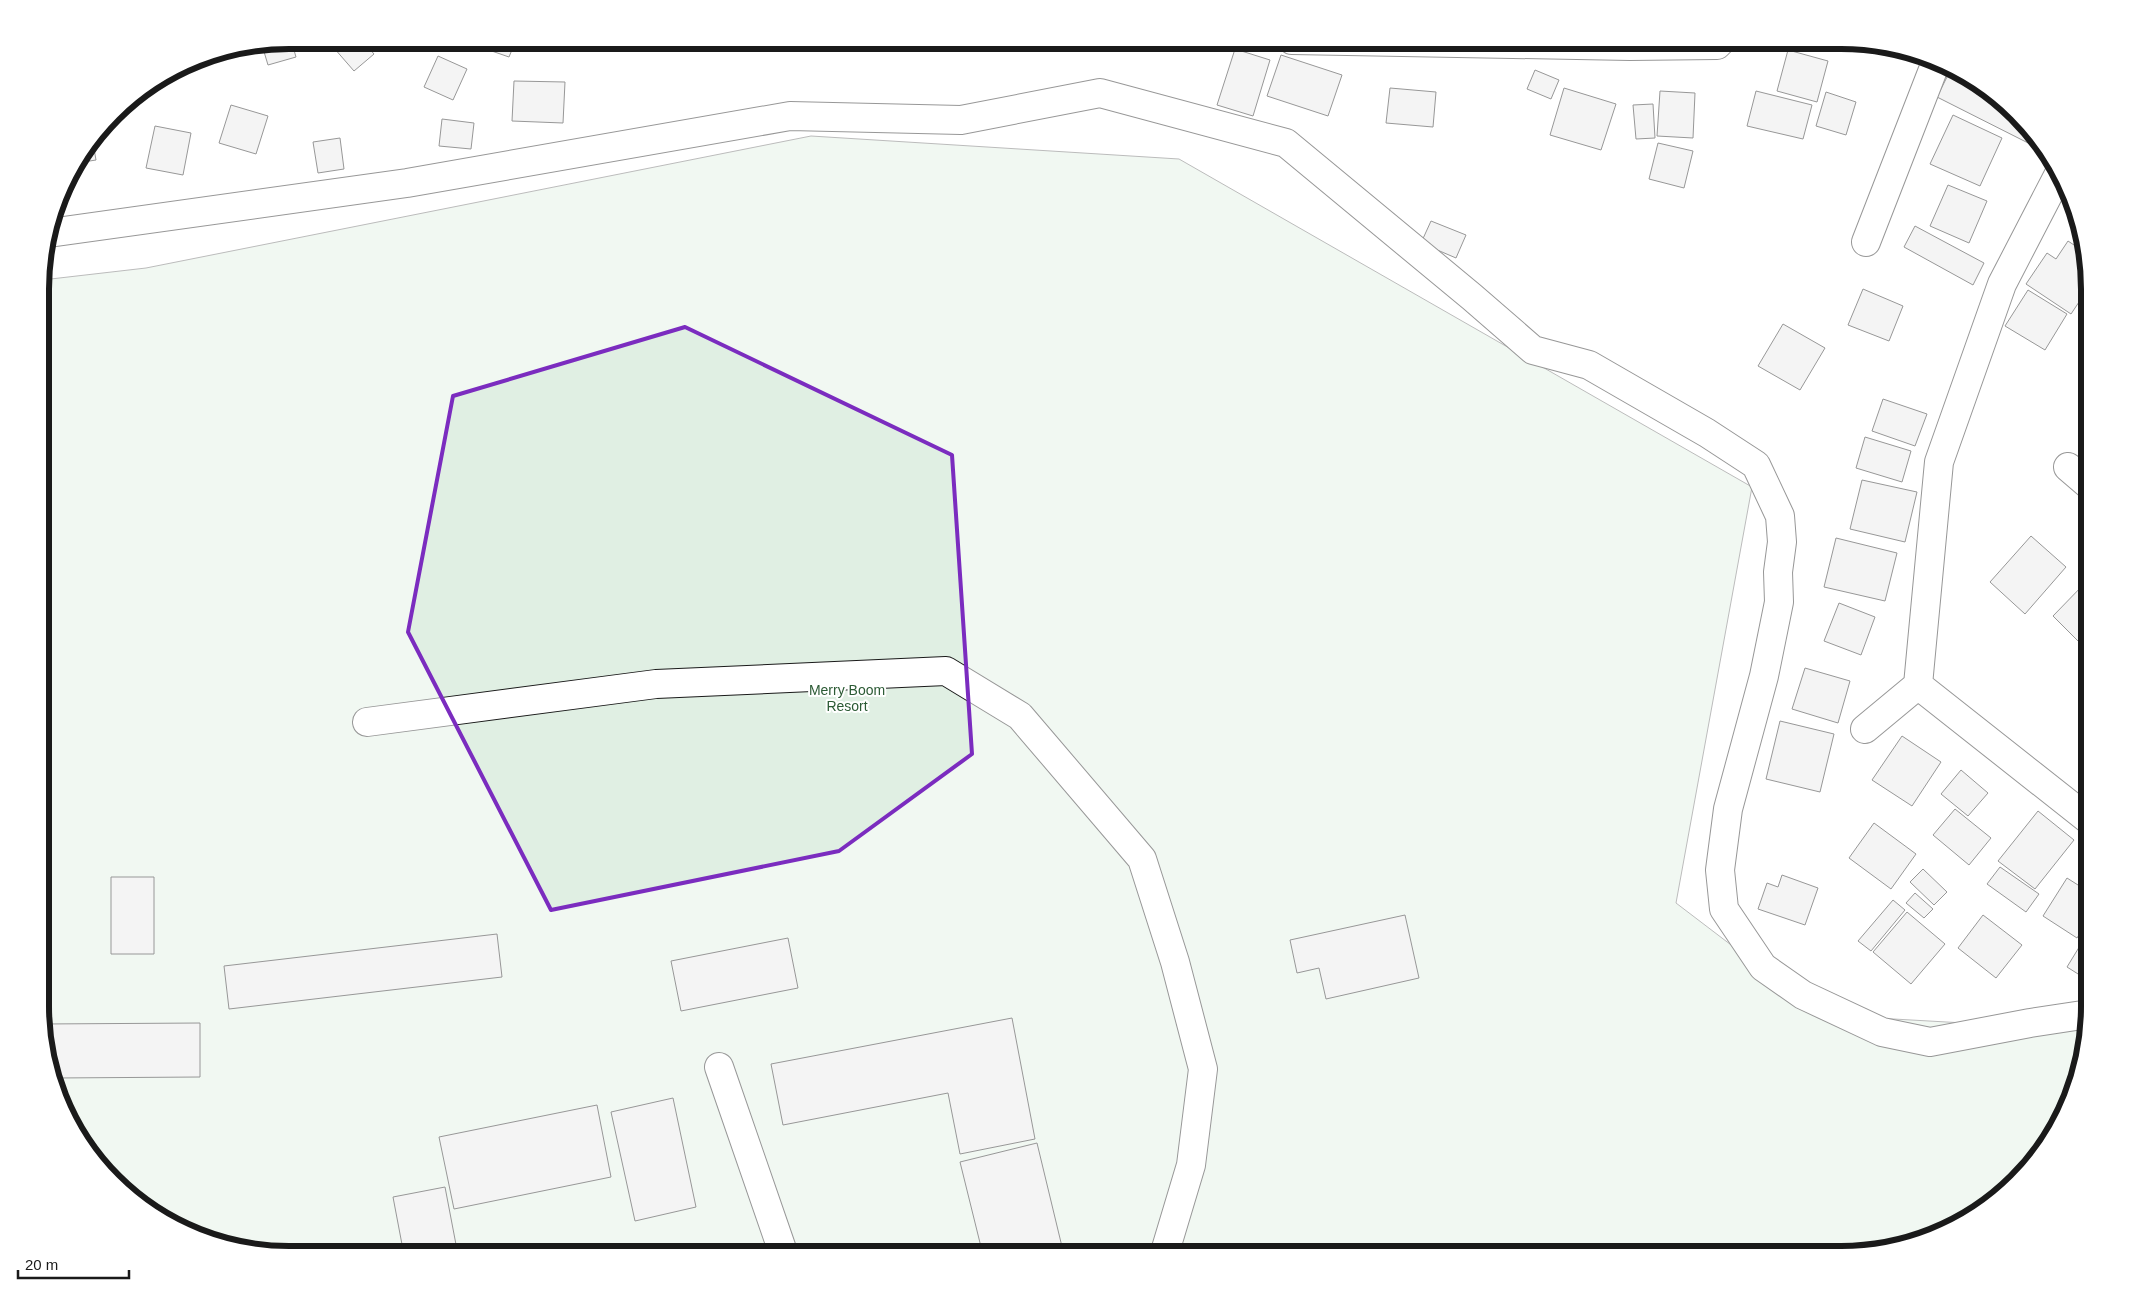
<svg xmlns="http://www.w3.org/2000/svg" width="2130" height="1295" font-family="Arial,sans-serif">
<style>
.green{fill:#e0efe3;stroke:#6a6a6a}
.building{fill:#e6e6e6;stroke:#1a1a1a}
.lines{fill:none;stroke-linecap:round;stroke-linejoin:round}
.street-casing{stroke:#1a1a1a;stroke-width:30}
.street{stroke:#fff;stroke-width:28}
.marked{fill:none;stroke:#7b2cbf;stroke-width:4;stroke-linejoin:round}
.labels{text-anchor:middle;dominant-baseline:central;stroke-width:4;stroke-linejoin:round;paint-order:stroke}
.park-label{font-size:14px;fill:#2b5a34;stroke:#fff}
.rim{fill:none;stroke:#1a1a1a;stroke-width:6}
</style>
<rect width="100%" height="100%" fill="#fff"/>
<path class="green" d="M811 136 1179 159 1752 487 1676 903 1823 1015 2088 1030 2077 1086 2048 1144 2017 1182 1966 1222 1906 1246 1858 1254 288 1255 209 1242 151 1213 113 1182 73 1131 42 1039V280L146 268Z"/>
<path class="building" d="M291 40 296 57 268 65 262 45Z
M327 40H362L374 54 354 71Z
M486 40H516L509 57 483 48Z
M1235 49 1270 60 1253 116 1217 105Z
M1788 50 1828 61 1817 102 1777 91Z
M1281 55 1342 75 1328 116 1267 96Z
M438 56 467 69 453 100 424 87Z
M1951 69 1979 82 2017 113 2042 145 2040 149 1937 97Z
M1535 70 1559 80 1551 99 1527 89Z
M514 81 565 82 563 123 512 121Z
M1390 88 1436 92 1433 127 1386 123Z
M1564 88 1616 104 1601 150 1550 135Z
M1660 91 1695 93 1693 138 1657 136Z
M1756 91 1812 105 1803 139 1747 126Z
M1826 92 1856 102 1846 135 1816 126Z
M1653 104 1655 138 1636 139 1633 105Z
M231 105 268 116 256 154 219 143Z
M1953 115 2002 138 1980 186 1930 164Z
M442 119 474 123 471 149 439 146Z
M155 126 191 133 183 175 146 168Z
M340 138 344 169 318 173 313 142Z
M93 143 96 160 77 163Z
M1658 143 1693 151 1684 188 1649 179Z
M1948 185 1987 201 1969 243 1930 226Z
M1431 221 1466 235 1456 258 1421 243Z
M1915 226 1984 263 1973 285 1904 247Z
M2068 241 2086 253 2089 272V287L2071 314 2026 284 2047 253 2056 259Z
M1863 289 1903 306 1889 341 1848 325Z
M2028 290 2067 314 2045 350 2005 326Z
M1783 324 1825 348 1800 390 1758 366Z
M1883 399 1927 414 1915 446 1872 431Z
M1865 437 1911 451 1902 482 1856 468Z
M1862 480 1917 492 1905 542 1850 529Z
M2031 536 2066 567 2025 614 1990 582Z
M1836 538 1897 553 1885 601 1824 587Z
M2086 582 2089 585V652L2053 616Z
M1839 603 1875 617 1861 655 1824 641Z
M1805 668 1850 681 1838 723 1792 709Z
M1780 721 1834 734 1820 792 1766 779Z
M1902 736 1941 762 1912 806 1872 780Z
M1961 770 1988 793 1968 816 1941 794Z
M1955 809 1991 838 1969 865 1933 835Z
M2038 811 2074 840 2035 889 1998 861Z
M1874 823 1916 854 1891 889 1849 858Z
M2000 867 2039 894 2026 912 1987 884Z
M1923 869 1947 892 1934 905 1910 882Z
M1782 875 1818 888 1805 925 1758 909 1767 883 1778 887Z
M111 877H154V954H111Z
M2067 878 2089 892V896L2085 903 2089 906V919L2077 938 2043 916Z
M1915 893 1933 909 1924 918 1906 903Z
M1893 900 1905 910 1871 951 1858 941Z
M1907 912 1945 944 1911 984 1873 952Z
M1405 915 1419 978 1326 999 1319 968 1297 973 1290 940Z
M1983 915 2022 945 1996 978 1958 948Z
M2089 931V974L2086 979 2067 967Z
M497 934 502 977 229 1009 224 966Z
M788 938 798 988 681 1011 671 961Z
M1012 1018 1035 1139 960 1154 948 1093 783 1125 771 1064Z
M200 1023V1077L55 1078 42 1039V1024Z
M673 1098 696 1207 635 1221 611 1112Z
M597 1105 611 1177 454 1209 439 1137Z
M1037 1143 1064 1255H983L960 1162Z
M445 1187 458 1255H404L393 1197Z"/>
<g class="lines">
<g class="street-casing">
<path id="street" d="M1292 40 1630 46 1717 45 1722 40
M49 233 407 183 790 116 961 120 1100 93 1286 143 1472 297 1533 350 1589 365 1707 433 1756 465 1780 516 1782 542 1778 572 1779 602 1764 676 1728 809 1720 870 1724 909 1763 967 1803 995 1882 1032 1930 1042 2030 1023 2089 1014
M1866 242 1936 62
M2068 467 2089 485
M1918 685 2089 820
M367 722 656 684 946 671 1020 716 1142 859 1175 962 1203 1069 1191 1165 1164 1255
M1865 729 1918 685 1939 462 2002 284 2060 172
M719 1067 784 1255"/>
</g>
<use href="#street" class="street"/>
</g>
<path d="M0 0H2130V1295H0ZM685 327 952 455 972 754 839 851 551 910 408 632 453 396Z" fill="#fff" fill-opacity=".55" fill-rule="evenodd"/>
<path class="marked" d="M685 327 952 455 972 754 839 851 551 910 408 632 453 396Z"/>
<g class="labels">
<g class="park-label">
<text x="847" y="690">Merry Boom<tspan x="847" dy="16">Resort</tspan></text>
</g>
</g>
<path d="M0 0H2130V1295H0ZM289 49H1841A240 240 0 0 1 2081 289V1006A240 240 0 0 1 1841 1246H289A240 240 0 0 1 49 1006V289A240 240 0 0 1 289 49Z" fill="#fff" fill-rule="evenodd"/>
<path class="rim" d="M289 49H1841A240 240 0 0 1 2081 289V1006A240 240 0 0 1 1841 1246H289A240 240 0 0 1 49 1006V289A240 240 0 0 1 289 49Z"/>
<path d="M18 1270v8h111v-8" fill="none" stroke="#1a1a1a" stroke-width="2.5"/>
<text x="25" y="1270" font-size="15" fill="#1a1a1a" stroke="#ffffff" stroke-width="4" paint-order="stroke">20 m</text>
</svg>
